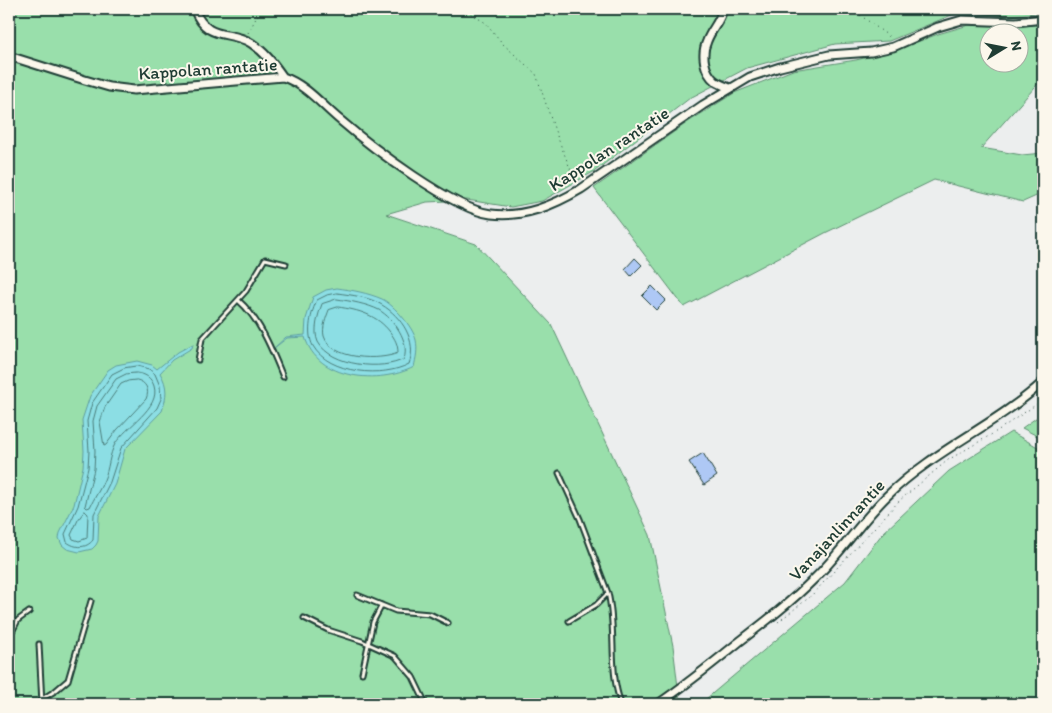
<svg xmlns="http://www.w3.org/2000/svg" width="1052" height="713" font-family="Itim,sans-serif">
<style>
.green{fill:#99dfab;stroke:#5c8e70;fill-rule:evenodd}
.water{fill:#8cdee4;stroke:#609e9e}
.lines{fill:none;stroke-linecap:round;stroke-linejoin:round}
.shore{stroke:#4b7d7a;stroke-width:1}
.building{fill:#aec8f5;stroke:#1f3d34}
.service-casing{stroke:#1f3d34;stroke-width:7}
.minor-casing{stroke:#1f3d34;stroke-width:11}
.path{stroke:#1f3d34;stroke-width:1;stroke-dasharray:1 4;stroke-linecap:butt}
.service{stroke:#fbf7ec;stroke-width:3}
.minor{stroke:#fbf7ec;stroke-width:7}
.labels{text-anchor:middle;dominant-baseline:central;stroke-width:4;stroke-linejoin:round;paint-order:stroke}
.street-label{font-size:18px;fill:#1f3d34;stroke:#fbf7ec}
</style>
<rect width="100%" height="100%" fill="#eceeee"/>
<filter id="ink" filterUnits="userSpaceOnUse"><feTurbulence type="fractalNoise" baseFrequency=".02" numOctaves="2"/><feDisplacementMap in="SourceGraphic" scale="10" xChannelSelector="R" yChannelSelector="G"/><feConvolveMatrix kernelMatrix="1 2 1 2 8 2 1 2 1" color-interpolation-filters="sRGB"/></filter>
<g filter="url(#ink)">
<path class="green" d="M9 9H1043V12L1010 16 959 12 889 41 835 44 747 68 690 98 595 171 542 201 511 207 467 200 427 202 386 214 476 244 551 324 650 535 673 646 680 704H9Z
M969 25H1043V78L981 148 1022 155 1043 153V193L1023 202 934 180 825 233 684 307 594 188 688 122 734 93 793 70 856 60 896 50 938 34ZM990 32H1020V62H990Z
M1043 413V439L1022 428Z
M1011 432 1043 450V704H700L845 582 882 534 949 471Z"/>
<path class="water" d="M337 288C352 290 368 293 382 299 394 305 413 327 416 340 418 350 416 358 414 367 379 385 317 380 305 337L287 338 274 348 286 337 305 335 306 319 313 297 326 290Z
M193 344 192 348 172 360 160 373C168 386 167 397 162 411L125 449 115 484 99 516 98 541 96 545 92 549 79 552 67 549 62 545 59 538 60 533 74 505 83 467 84 451 82 420 90 396 108 370 116 365 137 361 152 365 157 369 178 352Z"/>
<g class="lines">
<path class="shore" d="M337 293C351 295 370 297 382 305 401 316 418 341 409 364 383 378 329 374 313 346 306 333 311 312 317 300L327 295Z
M337 299C350 301 367 304 379 310 394 319 410 341 404 359 383 371 331 366 318 342 313 331 318 315 322 304Z
M338 307C359 310 377 315 390 332 395 339 398 344 398 353 380 361 331 360 324 336 322 328 326 318 329 310Z
M137 366 149 369 155 374 160 386 161 399 157 408 121 448 110 482 94 514 93 540C86 549 75 548 67 542L65 534 78 506 88 468 89 451 87 421 92 403 112 374 124 368Z
M137 373C145 374 151 377 154 386 161 408 126 426 115 444 109 455 109 468 104 480 100 490 94 498 90 507L87 508 85 506 94 469 95 451 93 421 97 406 116 379 126 374Z
M137 380C146 382 150 390 146 399L117 430 106 445 104 446 100 422 105 407 121 384 128 381Z
M85 511 88 514 87 538 79 541 73 539 71 535 78 520Z"/>
</g>
<path class="building" d="M635 258 642 265 631 276 625 269Z
M652 286 666 300 656 310 642 296Z
M703 453 717 476 704 485 689 462Z"/>
<g class="lines">
<g class="service-casing">
<path id="service" d="M238 300C260 319 272 350 283 377
M198 360 202 339 246 291 265 259 286 264
M559 473 580 519 608 593
M357 595 396 611 430 614 448 623
M304 618 328 630 362 641 395 656 413 677 426 704
M569 621 596 605 608 593C617 629 608 669 621 704
M13 630 18 620 29 612
M39 644 42 704
M362 673 373 622 382 605
M42 699 55 691 68 680 91 601"/>
</g>
<g class="minor-casing">
<path id="minor" d="M194 9C208 43 229 29 251 43 265 52 274 64 283 77
M723 9C719 24 712 28 707 41 701 54 704 72 715 81 719 84 725 86 730 88
M9 56 85 80 109 87 134 90 283 77C305 84 323 106 340 120 370 146 454 210 491 214 524 218 554 205 581 189L703 105 750 77 780 67 829 55 871 52 893 47 938 27 962 20 1016 22 1043 19
M658 704C686 685 712 664 739 642 765 622 791 602 815 578 841 553 861 521 887 496 934 450 996 425 1043 382"/>
</g>
<path class="path" d="M469 9 471 14 486 23 503 44 536 74 555 131 576 183
M852 9 891 38
M248 33 261 9
M778 622 811 596 900 500 948 460 994 433 1043 400"/>
<use href="#service" class="service"/>
<use href="#minor" class="minor"/>
</g>
</g>
<g class="labels">
<g class="street-label">
<text transform="translate(208 69) rotate(-4)">Kappolan rantatie</text>
<text transform="translate(609 149) rotate(-33)">Kappolan rantatie</text>
<text transform="translate(837 530) rotate(-47)">Vanajanlinnantie</text>
</g>
</g>
<rect width="1052" height="713" fill="none" stroke="#fbf7ec" stroke-width="30"/>
<rect x="15" y="15" width="1022" height="683" fill="none" stroke="#1f3d34" stroke-width="2" filter="url(#ink)"/>
<g transform="translate(1004 48) rotate(80)"><circle r="24" fill="#fbf7ec" stroke="#a3ada2"/>
<path d="M0-4L9 19L0 12L-9 19Z" fill="#1f3d34"/>
<text y="-8" font-size="14" font-weight="bold" text-anchor="middle" fill="#1f3d34">N</text>
</g>
</svg>
